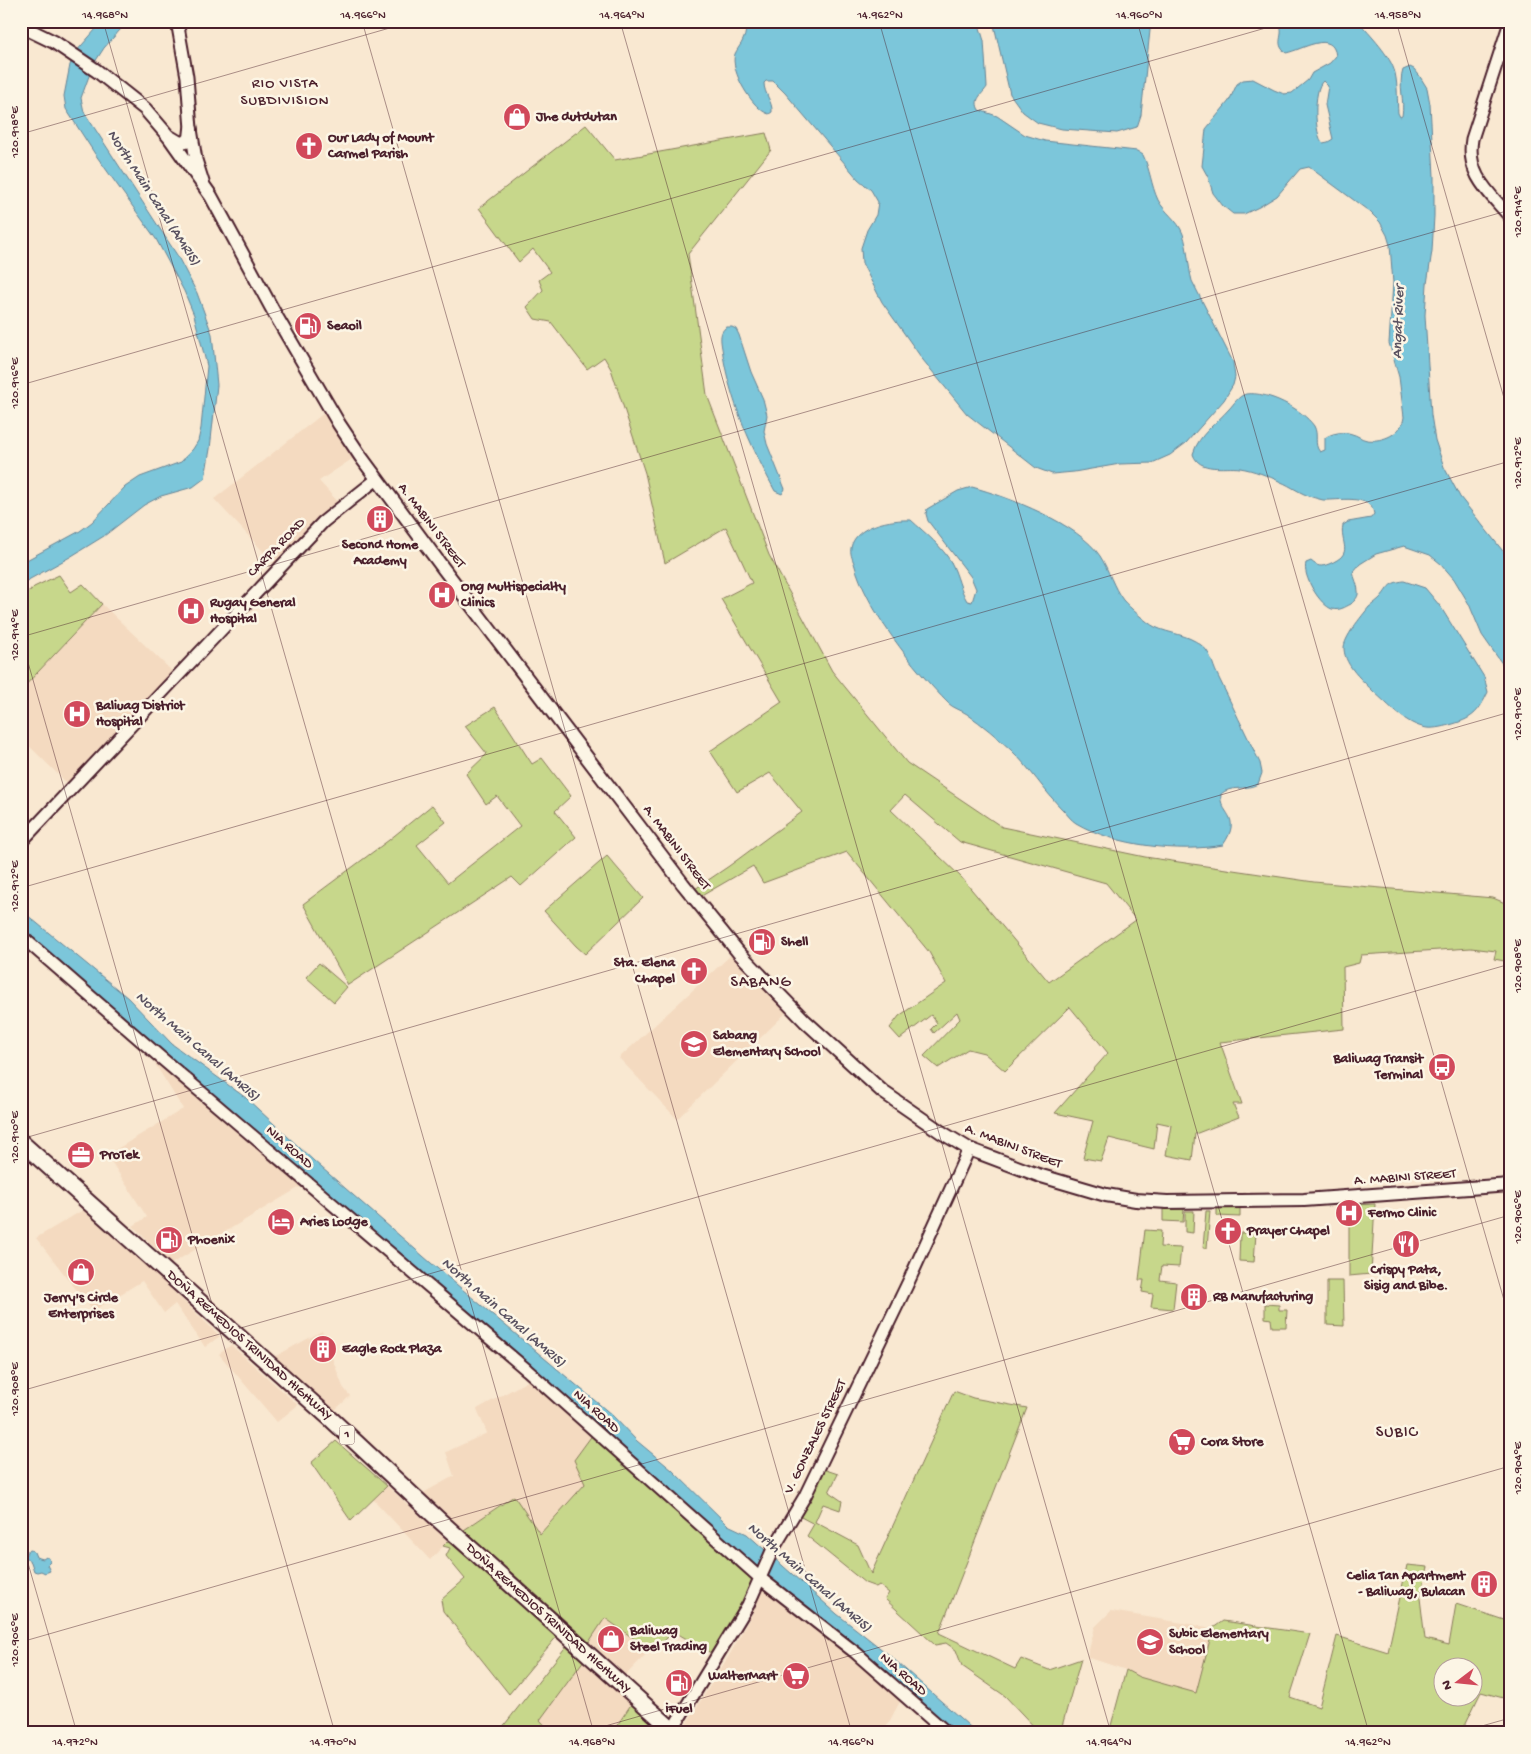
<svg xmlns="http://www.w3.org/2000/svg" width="1531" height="1754" font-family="'Gochi Hand',sans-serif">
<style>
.built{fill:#f4dac0}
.green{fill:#c7d78b;stroke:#887b5b;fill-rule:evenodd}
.water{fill:#7bc6da;stroke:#678394;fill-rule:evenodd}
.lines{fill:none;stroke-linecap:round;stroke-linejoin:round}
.secondary-casing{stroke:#4a1f2b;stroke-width:15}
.primary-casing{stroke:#4a1f2b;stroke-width:16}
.highway-casing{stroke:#4a1f2b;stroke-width:19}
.secondary{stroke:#fcf5e5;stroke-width:11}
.primary{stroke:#fcf5e5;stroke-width:12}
.highway{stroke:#fcf5e5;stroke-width:15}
.ticks{fill:none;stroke:#4a1f2b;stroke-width:1;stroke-opacity:0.45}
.labels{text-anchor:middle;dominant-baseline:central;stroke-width:5;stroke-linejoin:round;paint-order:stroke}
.shield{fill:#fcf5e5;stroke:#7f5f63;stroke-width:1}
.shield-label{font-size:12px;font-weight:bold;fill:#4a1f2b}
.poi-label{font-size:14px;font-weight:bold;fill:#4a1f2b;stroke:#fcf5e5;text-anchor:start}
.street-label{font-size:14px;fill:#4a1f2b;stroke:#fcf5e5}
.neighbourhood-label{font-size:15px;letter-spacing:1px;fill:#4a1f2b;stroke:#fcf5e5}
.water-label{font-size:15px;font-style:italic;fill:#595160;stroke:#fcf5e5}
.quarter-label{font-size:16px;letter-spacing:1px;fill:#4a1f2b;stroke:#fcf5e5}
.neatline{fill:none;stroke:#4a1f2b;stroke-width:2}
.ticks-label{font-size:12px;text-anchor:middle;fill:#4a1f2b}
</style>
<rect width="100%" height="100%" fill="#f9e8d1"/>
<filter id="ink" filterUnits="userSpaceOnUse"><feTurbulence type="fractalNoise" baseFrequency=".02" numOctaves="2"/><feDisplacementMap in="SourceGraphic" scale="10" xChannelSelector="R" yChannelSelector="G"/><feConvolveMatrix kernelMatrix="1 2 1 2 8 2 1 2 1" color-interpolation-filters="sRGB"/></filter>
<g filter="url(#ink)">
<path class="built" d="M324 413 355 457 319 481 339 503 315 528 275 564 214 499Z
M102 604 173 672 67 783 21 738V690Z
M731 955 787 1012 677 1119 619 1058Z
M149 1054 305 1184 171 1264 133 1226 147 1217 107 1155 183 1109Z
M83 1210 153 1272 220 1336 205 1347 175 1304 164 1313 142 1281 93 1311 36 1238Z
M322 1331 343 1387 350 1396 334 1411 274 1357Z
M231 1345 298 1405 277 1422 219 1354Z
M533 1378 593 1434 585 1484 540 1534 514 1496 464 1530 423 1493 454 1476 446 1452 487 1433 477 1409Z
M387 1486 448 1541 430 1560 373 1499Z
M764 1585 902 1698 883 1733H694L686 1724 730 1654 753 1612Z
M1111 1611 1213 1628 1196 1694 1139 1677 1126 1670 1087 1657 1095 1627Z
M605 1618 650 1650 626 1675 589 1642Z
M584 1660 632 1703 612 1733H552L539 1720Z"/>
<path class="green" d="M586 125 615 160 766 133 771 150 688 254 707 395 769 555 832 671 907 763 1002 827 1145 857 1314 882 1493 898 1510 905V962L1494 959 1496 951 1471 948 1361 955 1359 963 1343 967 1344 1029 1220 1042 1242 1104H1233L1239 1117 1195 1134 1192 1160 1166 1155 1171 1125 1157 1122 1154 1149 1109 1138 1101 1161 1083 1158 1093 1121 1055 1113 1108 1053 1070 1007 1005 1071 984 1053 968 1049 938 1068 924 1056 960 1019 957 1012 934 1033 931 1029 937 1023 931 1015 900 1039 890 1028 899 1016 946 983 929 952 847 852 763 883 753 866 698 898 692 891 729 866 802 812 770 773 737 792 710 751 782 702 721 599 752 583 726 527 665 563 645 473 611 369 604 357 587 369 551 322 535 319 527 307 543 290 539 280 550 272 533 249 519 262 479 208ZM905 795 960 842 1106 883 1136 920 1049 982 961 877 891 810Z
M59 575 71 592 83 584 102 604 21 690V599L34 587Z
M495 707 532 764 542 758 571 796 555 811 576 837 521 886 512 877 348 985 303 904 389 840 432 805 446 822 417 845 448 883 520 826 497 796 486 804 466 774 487 754 465 726Z
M607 856 643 898 585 954 576 946 544 911Z
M319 963 347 987 334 1002 306 977Z
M1375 1204 1371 1274 1349 1276V1224L1355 1223 1354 1205Z
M1217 1208H1240V1217L1217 1216Z
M1163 1209H1184L1183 1222 1163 1221Z
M1185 1211H1194L1193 1233 1185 1232Z
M1206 1211H1210L1207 1248H1203Z
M1145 1230 1161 1231 1160 1247 1181 1248 1179 1267 1162 1266 1160 1280 1176 1282 1173 1309 1151 1307 1153 1294 1142 1292 1144 1280H1139Z
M1240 1233H1256L1254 1262 1239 1261Z
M1327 1281H1343L1344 1326 1327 1325Z
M1265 1304 1279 1305V1310H1287L1286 1327H1272L1271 1319 1265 1318Z
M954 1391 973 1398 1027 1408 939 1633 1015 1669 1021 1659 1049 1670 1081 1659 1062 1726 1078 1733H1040L1005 1696 962 1666 956 1650 946 1643 935 1645 885 1599 889 1593 879 1585 876 1587 865 1583 807 1536 814 1524 799 1516 823 1469 838 1474 829 1492 842 1501 840 1510 823 1504 815 1522 858 1545 871 1574Z
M593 1434 755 1579 733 1628 716 1656 673 1631 654 1653 605 1618 589 1642 464 1530 514 1496 540 1534 585 1484 574 1460Z
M336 1441 387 1486 351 1521 311 1463Z
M448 1541 558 1635 509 1694 443 1611 441 1600 465 1579 446 1556 450 1548 443 1546Z
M1407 1565 1428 1567 1420 1598 1425 1639 1449 1645 1456 1604 1510 1622V1694L1507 1699 1481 1692 1461 1733H1109L1126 1670 1139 1677 1196 1693 1213 1628 1223 1621 1310 1634 1290 1697 1319 1707 1337 1636 1388 1652ZM1444 1666H1474V1696H1444Z
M568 1644 584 1660 540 1720 552 1733H498Z
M632 1703 664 1733H612Z"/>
<path class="water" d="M103 21H128L104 48 93 65 81 98 84 112 177 255 197 293 212 334 217 385 210 449 205 478 193 487 161 496 144 505 104 536 70 557 21 584V563L80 531 92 522 125 487 140 477 181 462 193 449 198 441 201 428 207 366 194 315 184 291 156 239 95 154 66 109 64 96 70 65 75 53Z
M747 21H978L984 41 987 87C982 95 973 99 979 110L997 116 1025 135 1045 141 1137 151 1143 155C1150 169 1151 185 1158 200 1165 213 1178 220 1183 234 1188 248 1188 266 1192 281L1233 362 1235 377 1233 385 1224 400 1186 443 1170 455 1152 463 1120 464 1074 472 1052 474 1036 468 967 414 923 360 882 302 862 263 861 248 867 230 876 215 878 202 871 190 858 179 785 93 773 81H766L764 83C764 94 773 102 772 112L769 114C753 110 729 70 735 54 737 49 741 45 743 40 746 35 746 27 747 21Z
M993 21H1151L1141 115 1137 127 1117 133 1062 129 1038 123 1023 112 1010 94Z
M1277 21H1358C1370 35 1391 56 1395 73 1398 86 1397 101 1398 113L1400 117 1402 116C1405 101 1398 85 1403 70L1410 67 1414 69 1419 75 1427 88 1430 104 1434 176V216L1432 251 1427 284 1425 315 1431 415 1435 440 1444 467 1460 497 1510 560V675L1482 635 1469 604 1454 579 1441 564 1430 555 1404 546 1376 554 1360 564 1353 572C1354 578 1358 585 1358 591 1359 597 1355 600 1351 604 1345 607 1339 611 1332 609 1320 605 1302 576 1306 563L1311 561C1318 567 1321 567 1329 564 1356 553 1339 544 1343 525L1348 522 1371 518 1374 514C1371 493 1338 501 1323 500 1319 499 1315 498 1312 497 1301 494 1291 486 1281 482 1269 476 1253 470 1240 468 1225 466 1199 473 1193 454 1199 434 1216 424 1229 409 1234 404 1238 396 1246 394 1268 391 1302 409 1314 426 1319 435 1313 444 1320 452L1325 450V438C1331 433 1344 431 1352 434 1357 435 1361 439 1367 440 1383 442 1402 434 1404 417L1399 377 1389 343 1393 283 1390 245 1387 235 1380 222 1370 212 1309 167 1300 169 1277 196 1259 207 1244 214H1233L1223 206 1213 193 1208 177 1202 166 1206 129 1229 101 1237 84 1243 80 1253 79 1274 90 1284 94 1292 93 1308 80 1312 73 1330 63 1336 56C1333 29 1302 50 1286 53 1272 42 1288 34 1277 21ZM1323 81 1328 86 1325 105 1333 139 1328 142 1323 143C1314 136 1313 89 1323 81Z
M727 327H732L736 329 739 335 751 372 763 399 767 415 764 431 767 444 785 489 782 494 775 491C752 448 731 404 723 355 722 345 717 332 727 327Z
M972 487C1009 497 1079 524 1100 556 1109 570 1113 587 1123 600 1129 607 1147 623 1155 627 1170 634 1187 634 1201 645 1211 652 1212 664 1217 674 1231 704 1246 733 1260 763L1262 773 1258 784C1244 791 1231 785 1221 794 1218 814 1244 815 1223 845 1180 853 1115 846 1076 823 1071 820 1067 814 1063 810 1044 791 1030 768 1011 750 997 737 983 725 967 714 961 710 953 708 948 703 914 669 866 609 854 563 852 558 850 553 851 548 855 525 892 519 911 520 925 533 943 547 952 564 958 576 960 589 967 601L972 602 976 589 971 577 928 521 926 514 927 509 958 491Z
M1404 581 1425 588 1440 606 1484 677 1488 692C1479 711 1474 718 1453 724 1445 726 1435 729 1427 728 1406 725 1389 705 1374 692 1363 681 1345 666 1344 649 1343 638 1362 616 1369 607 1373 604 1377 601 1381 597 1390 586 1388 583 1404 581Z
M21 910 128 998 172 1044 246 1098 314 1161 431 1263 612 1415 637 1441 672 1470 728 1525 747 1534 837 1614 889 1655 977 1733H953L750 1563 708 1524 495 1339 21 930Z
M31 1550 34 1552 36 1557 43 1559 46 1557 49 1558 50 1562 47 1565 50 1571 45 1573 41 1571 37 1572 34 1571 31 1562 25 1557 27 1551Z"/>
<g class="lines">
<g class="secondary-casing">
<path id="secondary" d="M177 21 187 77 191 129 196 160 203 182
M1510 22 1472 139C1466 175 1489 192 1510 217
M21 842 323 522 377 479
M21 936 160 1057 527 1370 760 1578 856 1653 947 1733
M672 1730 748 1605 772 1551 805 1496 907 1285 969 1149"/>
</g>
<g class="primary-casing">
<path id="primary" d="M21 26 54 42 97 71 145 109 169 137 211 196 276 316 339 424 361 457 443 568 683 884 739 953 805 1021 883 1092 941 1132 969 1149 1038 1175 1106 1195 1136 1200 1167 1202 1304 1200 1510 1185
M170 137 180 143 186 142 190 138 191 129"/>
</g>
<g class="highway-casing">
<path id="highway" d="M21 1142 332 1420 439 1520 676 1733"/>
</g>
<use href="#secondary" class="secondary"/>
<use href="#primary" class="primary"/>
<use href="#highway" class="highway"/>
</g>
</g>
<path class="ticks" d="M103 21 594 1733M362 21 852 1733M620 21 1111 1733M879 21 1369 1733M1137 21 1510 1321M1396 21 1510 419M21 134 414 21M21 385 1290 21M21 637 1510 210M21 638 335 1733M21 888 1510 461M21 1139 1510 712M21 1391 1510 964M21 1539 77 1733M21 1642 1510 1215M581 1733 1510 1466M1457 1733 1510 1718"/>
<defs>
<g id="shop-disc" transform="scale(1.4375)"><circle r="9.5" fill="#d1495b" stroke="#fcf5e5"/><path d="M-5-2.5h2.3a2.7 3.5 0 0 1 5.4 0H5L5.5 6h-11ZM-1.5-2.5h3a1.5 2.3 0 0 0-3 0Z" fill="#fff"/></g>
<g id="church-disc" transform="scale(1.4375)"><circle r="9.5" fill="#d1495b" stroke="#fcf5e5"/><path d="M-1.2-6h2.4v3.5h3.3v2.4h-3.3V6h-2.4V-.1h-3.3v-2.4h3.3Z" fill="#fff"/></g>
<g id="fuel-disc" transform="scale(1.4375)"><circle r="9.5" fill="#d1495b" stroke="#fcf5e5"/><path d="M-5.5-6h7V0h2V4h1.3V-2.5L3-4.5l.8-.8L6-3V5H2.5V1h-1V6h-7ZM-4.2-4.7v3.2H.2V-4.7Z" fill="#fff"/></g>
<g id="building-disc" transform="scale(1.4375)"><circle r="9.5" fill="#d1495b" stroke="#fcf5e5"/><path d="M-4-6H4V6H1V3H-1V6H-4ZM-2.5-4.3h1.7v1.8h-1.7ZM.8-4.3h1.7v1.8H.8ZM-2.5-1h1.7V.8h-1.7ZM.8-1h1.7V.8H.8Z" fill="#fff"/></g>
<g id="hospital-disc" transform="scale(1.4375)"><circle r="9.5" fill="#d1495b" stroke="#fcf5e5"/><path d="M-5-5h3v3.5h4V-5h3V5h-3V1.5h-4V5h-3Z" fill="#fff"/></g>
<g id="school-disc" transform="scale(1.4375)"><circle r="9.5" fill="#d1495b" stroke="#fcf5e5"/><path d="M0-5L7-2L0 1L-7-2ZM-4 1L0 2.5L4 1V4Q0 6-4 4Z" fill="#fff"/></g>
<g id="bus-disc" transform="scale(1.4375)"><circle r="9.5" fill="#d1495b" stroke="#fcf5e5"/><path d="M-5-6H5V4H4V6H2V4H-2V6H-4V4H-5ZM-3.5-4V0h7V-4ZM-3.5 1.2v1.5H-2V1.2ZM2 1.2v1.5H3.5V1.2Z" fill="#fff"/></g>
<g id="office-disc" transform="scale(1.4375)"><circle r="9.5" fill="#d1495b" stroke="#fcf5e5"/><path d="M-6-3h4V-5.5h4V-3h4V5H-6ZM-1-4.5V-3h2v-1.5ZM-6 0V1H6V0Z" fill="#fff"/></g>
<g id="hotel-disc" transform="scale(1.4375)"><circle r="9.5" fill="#d1495b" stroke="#fcf5e5"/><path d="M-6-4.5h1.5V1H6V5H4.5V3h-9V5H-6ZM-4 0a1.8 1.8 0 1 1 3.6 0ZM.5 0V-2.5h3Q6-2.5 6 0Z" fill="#fff"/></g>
<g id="restaurant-disc" transform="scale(1.4375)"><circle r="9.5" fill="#d1495b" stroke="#fcf5e5"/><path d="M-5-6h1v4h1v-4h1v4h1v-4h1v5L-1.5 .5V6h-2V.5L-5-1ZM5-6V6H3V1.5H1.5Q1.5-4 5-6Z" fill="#fff"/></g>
<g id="supermarket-disc" transform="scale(1.4375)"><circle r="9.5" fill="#d1495b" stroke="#fcf5e5"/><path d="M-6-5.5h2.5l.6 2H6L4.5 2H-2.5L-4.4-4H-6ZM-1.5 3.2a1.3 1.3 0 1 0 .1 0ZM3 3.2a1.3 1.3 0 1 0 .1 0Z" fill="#fff"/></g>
</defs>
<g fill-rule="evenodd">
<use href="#shop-disc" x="517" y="117"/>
<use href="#church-disc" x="309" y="146"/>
<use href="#fuel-disc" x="308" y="326"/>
<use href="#building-disc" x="380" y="519"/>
<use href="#hospital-disc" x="442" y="595"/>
<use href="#hospital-disc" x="191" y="611"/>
<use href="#hospital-disc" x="77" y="714"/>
<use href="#fuel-disc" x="762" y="942"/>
<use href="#church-disc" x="694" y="971"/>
<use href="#school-disc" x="694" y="1044"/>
<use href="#bus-disc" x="1442" y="1067"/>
<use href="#office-disc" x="81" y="1155"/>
<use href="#hospital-disc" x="1349" y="1213"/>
<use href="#hotel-disc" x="281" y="1222"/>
<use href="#church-disc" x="1228" y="1231"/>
<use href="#fuel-disc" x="169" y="1240"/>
<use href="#restaurant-disc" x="1406" y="1244"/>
<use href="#shop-disc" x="81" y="1272"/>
<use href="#building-disc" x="1194" y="1297"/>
<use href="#building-disc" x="323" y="1349"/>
<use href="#supermarket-disc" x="1182" y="1442"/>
<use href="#building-disc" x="1484" y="1584"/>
<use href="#shop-disc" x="611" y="1639"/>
<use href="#school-disc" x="1150" y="1642"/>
<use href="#supermarket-disc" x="796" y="1676"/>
<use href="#fuel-disc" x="679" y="1683"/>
</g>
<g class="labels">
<rect class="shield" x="339.5" y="1425.5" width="15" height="19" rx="4"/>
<g class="shield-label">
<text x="347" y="1435">1</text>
</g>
<g class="poi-label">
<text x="536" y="117">Jhe dutdutan</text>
<text x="328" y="138">Our Lady of Mount<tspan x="328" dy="16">Carmel Parish</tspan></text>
<text x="327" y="326">Seaoil</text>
<text x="380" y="545" text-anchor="middle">Second Home<tspan x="380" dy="16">Academy</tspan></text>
<text x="461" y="587">Ong Multispecialty<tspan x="461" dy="16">Clinics</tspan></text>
<text x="210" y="603">Rugay General<tspan x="210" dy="16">Hospital</tspan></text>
<text x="96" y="706">Baliuag District<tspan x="96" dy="16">Hospital</tspan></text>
<text x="781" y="942">Shell</text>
<text x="675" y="963" text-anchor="end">Sta. Elena<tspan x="675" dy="16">Chapel</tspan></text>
<text x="713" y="1036">Sabang<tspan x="713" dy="16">Elementary School</tspan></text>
<text x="1423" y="1059" text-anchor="end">Baliwag Transit<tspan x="1423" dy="16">Terminal</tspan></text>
<text x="100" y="1155">ProTek</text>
<text x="1368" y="1213">Fermo Clinic</text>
<text x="300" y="1222">Aries Lodge</text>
<text x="1247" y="1231">Prayer Chapel</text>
<text x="188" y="1240">Phoenix</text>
<text x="1406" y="1270" text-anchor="middle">Crispy Pata,<tspan x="1406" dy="16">Sisig and Bibe.</tspan></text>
<text x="1213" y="1297">RB Manufacturing</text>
<text x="81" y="1298" text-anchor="middle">Jerry's Circle<tspan x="81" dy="16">Enterprises</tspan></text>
<text x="342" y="1349">Eagle Rock Plaza</text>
<text x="1201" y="1442">Cora Store</text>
<text x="1465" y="1576" text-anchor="end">Celia Tan Apartment<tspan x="1465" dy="16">- Baliwag, Bulacan</tspan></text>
<text x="630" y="1631">Baliwag<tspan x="630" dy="16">Steel Trading</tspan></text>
<text x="1169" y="1634">Subic Elementary<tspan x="1169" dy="16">School</tspan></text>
<text x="777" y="1676" text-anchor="end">WalterMart</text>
<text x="679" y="1709" text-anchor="middle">iFuel</text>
</g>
<g class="street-label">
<text transform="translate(431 526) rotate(53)">A. MABINI STREET</text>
<text transform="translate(277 548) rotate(-46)">CARPA ROAD</text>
<text transform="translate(676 848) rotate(53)">A. MABINI STREET</text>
<text transform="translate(1013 1147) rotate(21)">A. MABINI STREET</text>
<text transform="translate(289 1148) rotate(41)">NIA ROAD</text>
<text transform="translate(1405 1178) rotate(-4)">A. MABINI STREET</text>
<text transform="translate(249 1346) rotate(42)">DOÑA REMEDIOS TRINIDAD HIGHWAY</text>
<text transform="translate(596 1412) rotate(42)">NIA ROAD</text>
<text transform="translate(816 1437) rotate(-64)">V. GONZALES STREET</text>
<text transform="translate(548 1619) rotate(42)">DOÑA REMEDIOS TRINIDAD HIGHWAY</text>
<text transform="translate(903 1675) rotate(41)">NIA ROAD</text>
</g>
<g class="neighbourhood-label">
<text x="285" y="84">RIO VISTA<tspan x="285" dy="17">SUBDIVISION</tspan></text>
</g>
<g class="water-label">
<text transform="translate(153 198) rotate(57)">North Main Canal (AMRIS)</text>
<text transform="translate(1399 322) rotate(-88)">Angat River</text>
<text transform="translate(197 1047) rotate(41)">North Main Canal (AMRIS)</text>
<text transform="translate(503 1313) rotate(41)">North Main Canal (AMRIS)</text>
<text transform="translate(809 1578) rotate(41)">North Main Canal (AMRIS)</text>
</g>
<g class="quarter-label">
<text x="761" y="983">SABANG</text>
<text x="1397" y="1433">SUBIC</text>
</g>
</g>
<rect width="1531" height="1754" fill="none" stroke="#fcf5e5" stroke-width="55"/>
<g transform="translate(1458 1682) rotate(254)"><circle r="24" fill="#fcf5e5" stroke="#b59f9b"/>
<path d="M0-4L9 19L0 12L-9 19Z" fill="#d1495b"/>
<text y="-8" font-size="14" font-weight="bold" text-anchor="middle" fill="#4a1f2b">N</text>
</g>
<rect x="28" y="28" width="1476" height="1698" class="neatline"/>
<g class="ticks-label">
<text x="105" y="18">14.968°N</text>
<text x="363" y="18">14.966°N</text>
<text x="622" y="18">14.964°N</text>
<text x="880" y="18">14.962°N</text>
<text x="1139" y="18">14.960°N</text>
<text x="1398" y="18">14.958°N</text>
<text transform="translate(14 132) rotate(-90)" y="4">120.918°E</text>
<text transform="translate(1517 212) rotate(-90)" y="4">120.914°E</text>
<text transform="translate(14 383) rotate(-90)" y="4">120.916°E</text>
<text transform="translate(1517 463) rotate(-90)" y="4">120.912°E</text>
<text transform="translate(14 635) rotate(-90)" y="4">120.914°E</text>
<text transform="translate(1517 714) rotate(-90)" y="4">120.910°E</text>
<text transform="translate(14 886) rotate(-90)" y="4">120.912°E</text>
<text transform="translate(1517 966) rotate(-90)" y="4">120.908°E</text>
<text transform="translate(14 1137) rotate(-90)" y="4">120.910°E</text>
<text transform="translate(1517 1217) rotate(-90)" y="4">120.906°E</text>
<text transform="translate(14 1389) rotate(-90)" y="4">120.908°E</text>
<text transform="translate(1517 1468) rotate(-90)" y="4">120.904°E</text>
<text transform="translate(14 1640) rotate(-90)" y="4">120.906°E</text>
<text x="75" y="1745">14.972°N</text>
<text x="333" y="1745">14.970°N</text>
<text x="592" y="1745">14.968°N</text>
<text x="851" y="1745">14.966°N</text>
<text x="1109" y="1745">14.964°N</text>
<text x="1368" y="1745">14.962°N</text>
</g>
</svg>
